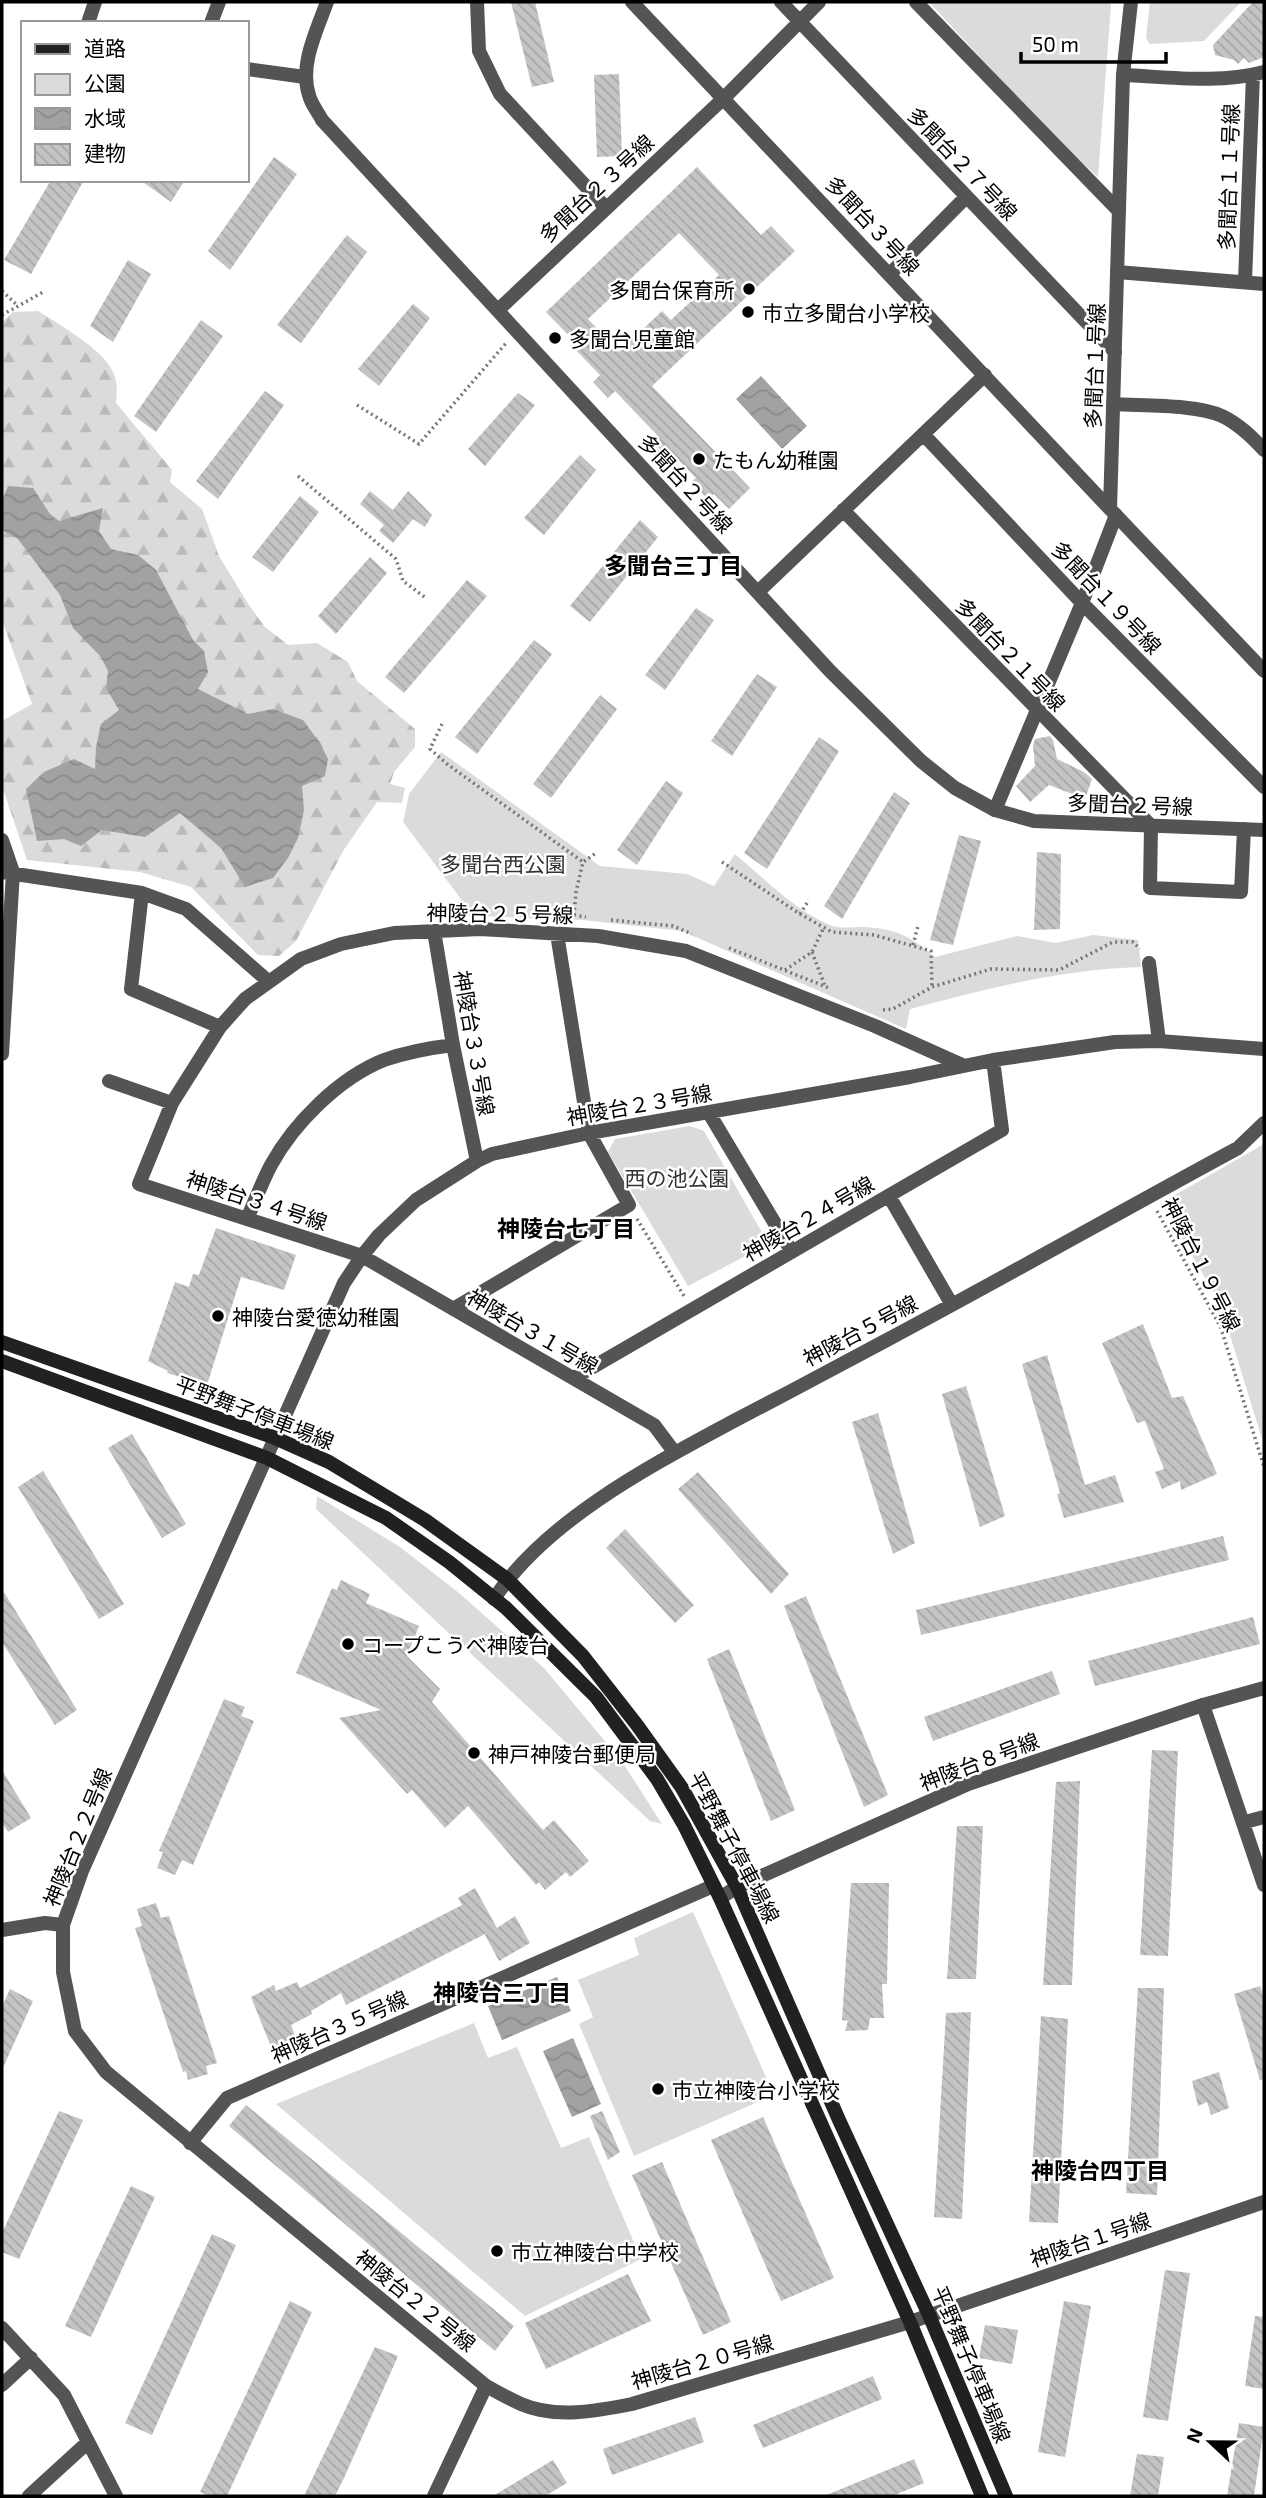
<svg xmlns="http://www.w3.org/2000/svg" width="1266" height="2498" font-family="'Exo 2','Noto Sans JP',sans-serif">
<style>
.forest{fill:url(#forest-firs)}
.park{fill:#dbdbdb}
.water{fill:url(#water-waves)}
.building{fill:url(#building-back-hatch);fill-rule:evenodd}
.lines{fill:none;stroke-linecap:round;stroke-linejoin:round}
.path{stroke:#767676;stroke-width:3.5;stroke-dasharray:2 3.5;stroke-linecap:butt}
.pedestrian{stroke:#545454;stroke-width:14}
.minor{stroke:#545454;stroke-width:14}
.tertiary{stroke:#545454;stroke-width:14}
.secondary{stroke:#212121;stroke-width:14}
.poi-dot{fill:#000;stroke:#fff;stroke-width:2.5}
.labels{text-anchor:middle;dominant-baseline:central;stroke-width:5;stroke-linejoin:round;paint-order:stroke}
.street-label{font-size:21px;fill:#000;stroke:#fff}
.poi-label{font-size:21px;fill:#000;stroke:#fff;text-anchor:start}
.park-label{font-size:21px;fill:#323232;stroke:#fff}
.neighbourhood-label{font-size:23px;font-weight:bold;fill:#000;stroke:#fff}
</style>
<defs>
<pattern id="forest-firs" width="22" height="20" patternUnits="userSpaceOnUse" patternTransform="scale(1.75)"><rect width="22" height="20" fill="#dbdbdb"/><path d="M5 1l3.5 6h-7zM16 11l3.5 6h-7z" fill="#bababa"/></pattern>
<pattern id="water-waves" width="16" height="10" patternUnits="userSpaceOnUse" patternTransform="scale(1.75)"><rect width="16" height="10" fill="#a2a2a2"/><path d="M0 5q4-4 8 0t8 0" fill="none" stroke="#8a8a8a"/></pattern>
<pattern id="building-back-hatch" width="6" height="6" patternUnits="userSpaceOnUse" patternTransform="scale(1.75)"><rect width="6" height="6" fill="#c4c4c4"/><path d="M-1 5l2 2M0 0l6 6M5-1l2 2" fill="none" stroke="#a7a7a7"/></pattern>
</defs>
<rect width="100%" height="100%" fill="#fff"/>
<path class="forest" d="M38 311C60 325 101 348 112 370 118 381 117 391 116 403L172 470 170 482 202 509 219 556 247 602 264 626 288 645 317 643 348 662 357 681 415 729V747L394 772 390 784 405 788 402 803 377 802 343 851 296 941 279 956 258 955 191 887 140 872 27 860 2 786V721L32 704 2 620V322L13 312Z"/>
<path class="park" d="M929 2H1108L1111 5 1098 177 1054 137Z
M1150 2H1241L1204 41 1150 44 1146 38Z
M441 752 600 866 687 874 714 886 735 854C765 879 794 910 830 925 839 929 852 927 862 927 894 928 911 936 935 957L1017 936 1056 943 1093 935 1138 940 1141 967C1062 969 986 989 910 1009L906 1029 682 931 583 920 448 915 461 899 403 822 409 794Z
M690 1126 704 1131 764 1236 757 1250 688 1286 608 1152 615 1139Z
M1264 1144V1445L1220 1303 1161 1203Z
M317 1496 400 1547 459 1593 544 1668 623 1763 662 1824 650 1821 316 1509Z
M693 1912 774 2095 634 2156 579 2024 593 2017 578 1980 639 1955 634 1938Z
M474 2023 488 2058 517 2047 561 2148 589 2137 641 2259 525 2316 276 2104Z"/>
<path class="water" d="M761 376 807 426 782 449 736 399Z
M8 486 33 488 50 514 59 521 103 508 99 531 111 549 138 555 156 570 193 640 204 651 208 672 198 689 248 714 273 709 303 720 320 743 328 759 325 776 302 786 304 810 298 838 288 858 273 878 245 887 221 848 180 813 145 837 102 830 81 846 64 839 37 841 26 789 44 772 74 759 95 769 96 747 101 724 119 710 106 688 108 671 101 657 73 628 60 595 18 539 2 530V501Z
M557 1977 571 2011 502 2040 488 2006Z
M573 2038 601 2104 572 2117 543 2051Z"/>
<path class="building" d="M511 2H535L554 82 532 87Z
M1253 2H1264V57L1249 63 1244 58 1238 64 1234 60 1215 55 1213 45Z
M619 74 622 156 597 157 594 75Z
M274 157 297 174 230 270 208 251Z
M697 167 761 235 771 226 795 251 652 386 750 488 729 509 714 494 708 499 691 482 696 478 671 452 667 456 651 440 657 435 615 391 608 398 593 382 600 375 571 345 575 342 546 312ZM679 233 719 275 671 320 662 311 619 352 588 319Z
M51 180H84L31 274 4 260Z
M140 180H185L171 202Z
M347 235 367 252 301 343 277 325Z
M128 260 151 274 113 342 90 326Z
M413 304 430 318 379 386 358 369Z
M201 320 223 336 156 432 134 416Z
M265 391 284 405 218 499 196 481Z
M518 393 535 405 485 466 468 449Z
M580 455 596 470 544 535 524 518Z
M370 491 393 510 408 491 432 515 425 527 413 519 393 543 379 531 384 525 360 504Z
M300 496 319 512 273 572 252 557Z
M640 520 658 537 590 622 570 606Z
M370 557 387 573 336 634 318 616Z
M467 580 487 596 404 693 385 677Z
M696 608 714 620 665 690 645 675Z
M534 640 552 654 477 754 455 737Z
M757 674 777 687 732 756 711 741Z
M600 695 617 709 551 798 533 784Z
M1050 736 1053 740 1057 759 1084 772 1092 779 1085 799 1049 785 1030 802 1016 786 1035 766 1033 745 1035 739Z
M819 737 839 751 767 869 744 853Z
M666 781 683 793 637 865 617 850Z
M894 792 910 803 842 919 824 906Z
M959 835 981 841 953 945 930 940Z
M1037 852 1061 854 1060 929 1034 930Z
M216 1228 296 1255 284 1290 241 1277 207 1385 167 1373 168 1371 148 1361 175 1282 189 1287 193 1274 199 1275Z
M1143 1324 1172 1398 1183 1396 1217 1474 1181 1490 1180 1481 1162 1489 1155 1472 1164 1469 1145 1421 1137 1423 1102 1343Z
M1047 1355 1085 1485 1115 1475 1124 1502 1064 1518 1057 1494 1060 1493 1022 1364Z
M966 1386 1005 1516 980 1527 942 1394Z
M878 1413 915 1543 893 1554 852 1422Z
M132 1434 186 1524 162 1538 108 1448Z
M43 1471 124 1604 99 1619 18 1487Z
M698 1472 789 1574 771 1594 678 1489Z
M625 1529 694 1605 675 1623 606 1548Z
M1223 1536 1229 1560 921 1635 916 1610Z
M341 1580 370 1594 366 1603 419 1626 407 1656 440 1689 432 1702 543 1830 554 1820 589 1861 570 1877 566 1872 545 1890 539 1882 536 1885 468 1806 445 1828 412 1790 407 1794 339 1718 381 1710 296 1673 332 1588 337 1590Z
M2 1589 77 1710 55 1725 2 1642Z
M806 1596 888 1795 864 1807 784 1606Z
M1253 1617 1260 1644 1095 1686 1088 1661Z
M729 1649 795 1810 771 1821 707 1659Z
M1052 1671 1060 1694 933 1741 924 1717Z
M224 1699 245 1707 241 1716 254 1721 193 1865 182 1860 175 1875 157 1868 163 1852 159 1851Z
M1152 1750 1178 1751 1168 1956 1140 1955Z
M2 1770 31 1818 8 1832 2 1822Z
M1080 1781 1072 1985H1043L1056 1782Z
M957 1826H983L976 1979H947Z
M851 1883H889L887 1984H882L884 2018H870L868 2030 845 2031 848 2021 842 2020Z
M475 1888 497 1928 515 1916 530 1943 499 1961 485 1935 487 1933 346 2005 341 1993 311 2011 312 2014 291 2025 296 2038 272 2049 251 1997 274 1985 276 1991 297 1982 300 1988 462 1905 458 1898Z
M156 1903 161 1918 169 1916 217 2063 206 2066 208 2074 188 2080 186 2071 183 2072 135 1928 142 1926 137 1909Z
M1260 1986 1264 1998V2079L1260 2080 1234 1994Z
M1138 1988H1164L1157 2195 1126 2193Z
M10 1989 33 2001 2 2070V2007Z
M971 2012 962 2219 934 2217 946 2013Z
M1041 2016 1068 2019 1058 2223 1029 2222Z
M1219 2072 1229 2108 1211 2115 1207 2102 1198 2106 1192 2081Z
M246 2105 514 2326 495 2351 229 2126Z
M59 2111 83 2120 19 2259 2 2252V2233Z
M602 2111 620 2152 608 2160 590 2116Z
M763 2117 834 2278 781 2301 711 2140Z
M662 2162 731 2322 703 2335 632 2175Z
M131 2186 155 2197 91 2337 65 2326Z
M212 2234 236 2245 152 2435 125 2423Z
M1165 2270 1190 2273 1168 2421 1143 2417Z
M628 2274 651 2321 546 2369 525 2323Z
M290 2301 312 2312 227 2496H211L200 2492Z
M1064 2301 1091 2306 1065 2457 1038 2452Z
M1255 2316 1264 2317V2389L1245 2386Z
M985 2325 1018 2330 1012 2364 979 2358Z
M375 2347 398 2356 344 2478 335 2496H304Z
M873 2376 882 2399 763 2448 753 2425Z
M695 2417 704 2442 612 2475 603 2449Z
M1239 2423 1264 2427 1254 2496H1227Z
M1137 2454 1164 2457 1158 2496H1130Z
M914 2459 924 2483 892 2496H824Z
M553 2460 567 2483 545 2496H493Z"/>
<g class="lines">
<path class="path" d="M2 291 17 305
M2 315 45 291
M357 405 419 444 507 342
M298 476 396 559 403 581 426 598
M442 724 430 749 447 764 583 862
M722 862 800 914 832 932 874 935 931 951 932 987
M800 914 809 900
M574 915 586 917
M574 915 576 892 583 862 596 853
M611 920 673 926 692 934
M913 945 918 926
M729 948 829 988
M812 952 825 986
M785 970 812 952 824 927
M883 1010 893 1009 932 987 991 969 1059 970 1113 942H1133L1140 949
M1157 1211 1221 1328 1264 1467
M637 1219 684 1296"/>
<path class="pedestrian" d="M190 2143 227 2098 713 1886"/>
<path class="minor" d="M477 2 479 51 500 94 606 208
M781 2 1115 352
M916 2 1119 211
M88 23 95 2
M211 23 219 2
M247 69 305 77
M1123 75C1169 77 1219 84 1264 72
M1117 272 1264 284
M890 274 966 197
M1245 281 1253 75
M498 310 724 98 819 2
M1113 404C1142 406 1197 404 1222 416 1239 424 1252 437 1264 450
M923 434 1082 603 1264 787
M843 510 1151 826 1150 888 1241 892 1244 829
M758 592 985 375
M995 810 1082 603 1116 515
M2 840 13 872 2 1054
M2 872 142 893 186 909 268 981
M142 893 131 989 220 1027
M434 931 453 1045 477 1161
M1149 963 1159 1041
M109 1081 172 1103
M709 1113 792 1252
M889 1196 952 1305
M247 1219C255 1201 262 1182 271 1165 294 1123 339 1078 384 1060 407 1052 429 1048 453 1045
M453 1309 629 1205 589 1133 557 934
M574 1378 1002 1130 993 1060
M275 1438 344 1283 362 1256 379 1235 416 1200 477 1161 492 1154 589 1133 910 1077 993 1060 1115 1042 1159 1041 1264 1049
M675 1453 654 1425 362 1256 139 1184 172 1103 220 1027 245 999 301 959 341 944 394 933 480 929 598 936 686 951 875 1026 962 1065
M494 1599C545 1521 650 1466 730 1423 782 1396 833 1369 885 1341 1003 1278 1120 1212 1238 1148L1264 1123
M1264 1688 1203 1705 1264 1885
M1245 1822 1264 1817
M2 1930 45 1923 63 1925
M2 2328 64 2395 116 2496
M2 2385 31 2358
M29 2496 87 2443
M434 2496 486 2386"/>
<path class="tertiary" d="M327 2C317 30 299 65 309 95 311 104 318 112 322 120L830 671 921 761 955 788 995 810 1034 821 1264 830
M632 2 1110 509
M1131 2 1123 75 1110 509 1264 671
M275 1438 82 1871 63 1925V1972L75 2031 106 2072 486 2386C498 2392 509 2399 521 2404 555 2419 597 2411 632 2404L910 2322 1264 2202
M720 1898 737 1887 968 1784 1203 1705"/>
<path class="secondary" d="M2 1342 275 1438 329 1462 425 1520 507 1579 583 1656 637 1725 682 1788 737 1887 839 2120 929 2315 1006 2496
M2 1361 267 1458 386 1518 449 1562 506 1608 596 1697 657 1779 684 1825 720 1898 910 2322 982 2496"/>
</g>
<g class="poi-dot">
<circle cx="749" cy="289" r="7"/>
<circle cx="748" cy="312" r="7"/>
<circle cx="555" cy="338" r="7"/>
<circle cx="699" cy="459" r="7"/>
<circle cx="218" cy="1316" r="7"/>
<circle cx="348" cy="1644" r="7"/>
<circle cx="474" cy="1753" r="7"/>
<circle cx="658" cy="2089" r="7"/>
<circle cx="497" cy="2251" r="7"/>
</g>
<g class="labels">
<g class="street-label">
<text transform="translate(963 163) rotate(46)">多聞台２７号線</text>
<text transform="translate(1228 177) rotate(-88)">多聞台１１号線</text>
<text transform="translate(596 188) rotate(-43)">多聞台２３号線</text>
<text transform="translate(873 225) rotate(47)">多聞台３号線</text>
<text transform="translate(1094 366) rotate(-88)">多聞台１号線</text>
<text transform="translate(686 483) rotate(47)">多聞台２号線</text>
<text transform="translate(1107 597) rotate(46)">多聞台１９号線</text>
<text transform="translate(1011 654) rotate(46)">多聞台２１号線</text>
<text transform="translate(1130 804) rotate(2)">多聞台２号線</text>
<text transform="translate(500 913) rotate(1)">神陵台２５号線</text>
<text transform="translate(475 1043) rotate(80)">神陵台３３号線</text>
<text transform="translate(639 1104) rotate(-10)">神陵台２３号線</text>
<text transform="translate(257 1200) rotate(18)">神陵台３４号線</text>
<text transform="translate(808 1218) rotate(-30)">神陵台２４号線</text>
<text transform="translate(1202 1264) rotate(63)">神陵台１９号線</text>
<text transform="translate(860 1330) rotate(-28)">神陵台５号線</text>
<text transform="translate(533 1331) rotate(30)">神陵台３１号線</text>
<text transform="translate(255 1412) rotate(21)">平野舞子停車場線</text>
<text transform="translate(979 1761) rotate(-21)">神陵台８号線</text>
<text transform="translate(77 1837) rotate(-68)">神陵台２２号線</text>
<text transform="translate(735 1847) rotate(62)">平野舞子停車場線</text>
<text transform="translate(339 2026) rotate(-24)">神陵台３５号線</text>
<text transform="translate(1090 2239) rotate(-19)">神陵台１号線</text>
<text transform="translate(416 2300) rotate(39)">神陵台２２号線</text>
<text transform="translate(702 2361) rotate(-16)">神陵台２０号線</text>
<text transform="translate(972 2364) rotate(67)">平野舞子停車場線</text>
</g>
<g class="poi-label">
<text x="735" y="289" text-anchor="end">多聞台保育所</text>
<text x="762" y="312">市立多聞台小学校</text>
<text x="569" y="338">多聞台児童館</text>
<text x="713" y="459">たもん幼稚園</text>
<text x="232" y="1316">神陵台愛徳幼稚園</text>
<text x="362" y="1644">コープこうべ神陵台</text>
<text x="488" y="1753">神戸神陵台郵便局</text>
<text x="672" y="2089">市立神陵台小学校</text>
<text x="511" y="2251">市立神陵台中学校</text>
</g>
<g class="park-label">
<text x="503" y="863">多聞台西公園</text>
<text x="677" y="1177">西の池公園</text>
</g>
<g class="neighbourhood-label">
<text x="673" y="565">多聞台三丁目</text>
<text x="566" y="1228">神陵台七丁目</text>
<text x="502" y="1992">神陵台三丁目</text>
<text x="1100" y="2170">神陵台四丁目</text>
</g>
</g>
<rect width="1266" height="2498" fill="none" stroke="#000000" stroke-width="7"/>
<rect x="21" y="21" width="228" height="161" fill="#ffffff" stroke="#999999" stroke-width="2"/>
<rect x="35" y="44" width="35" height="10" fill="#212121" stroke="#999999" stroke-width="2"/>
<text x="84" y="56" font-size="21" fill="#000000">道路</text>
<rect x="35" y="74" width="35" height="21" fill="#dbdbdb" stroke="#999999" stroke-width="2"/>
<text x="84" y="91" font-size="21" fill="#000000">公園</text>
<rect x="35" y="108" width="35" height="21" fill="url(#water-waves)" stroke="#999999" stroke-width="2"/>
<text x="84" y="126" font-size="21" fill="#000000">水域</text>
<rect x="35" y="144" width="35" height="21" fill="url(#building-back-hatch)" stroke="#999999" stroke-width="2"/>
<text x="84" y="161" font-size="21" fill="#000000">建物</text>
<g transform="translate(1210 2442) rotate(292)" stroke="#ffffff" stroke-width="5" paint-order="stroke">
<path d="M0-5L12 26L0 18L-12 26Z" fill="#000000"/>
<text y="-10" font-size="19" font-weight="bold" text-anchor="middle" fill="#000000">N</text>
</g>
<path d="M1021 52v10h145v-10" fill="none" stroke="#000000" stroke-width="3.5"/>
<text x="1032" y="52" font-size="21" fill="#000000" stroke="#ffffff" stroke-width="5" paint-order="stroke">50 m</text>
</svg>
